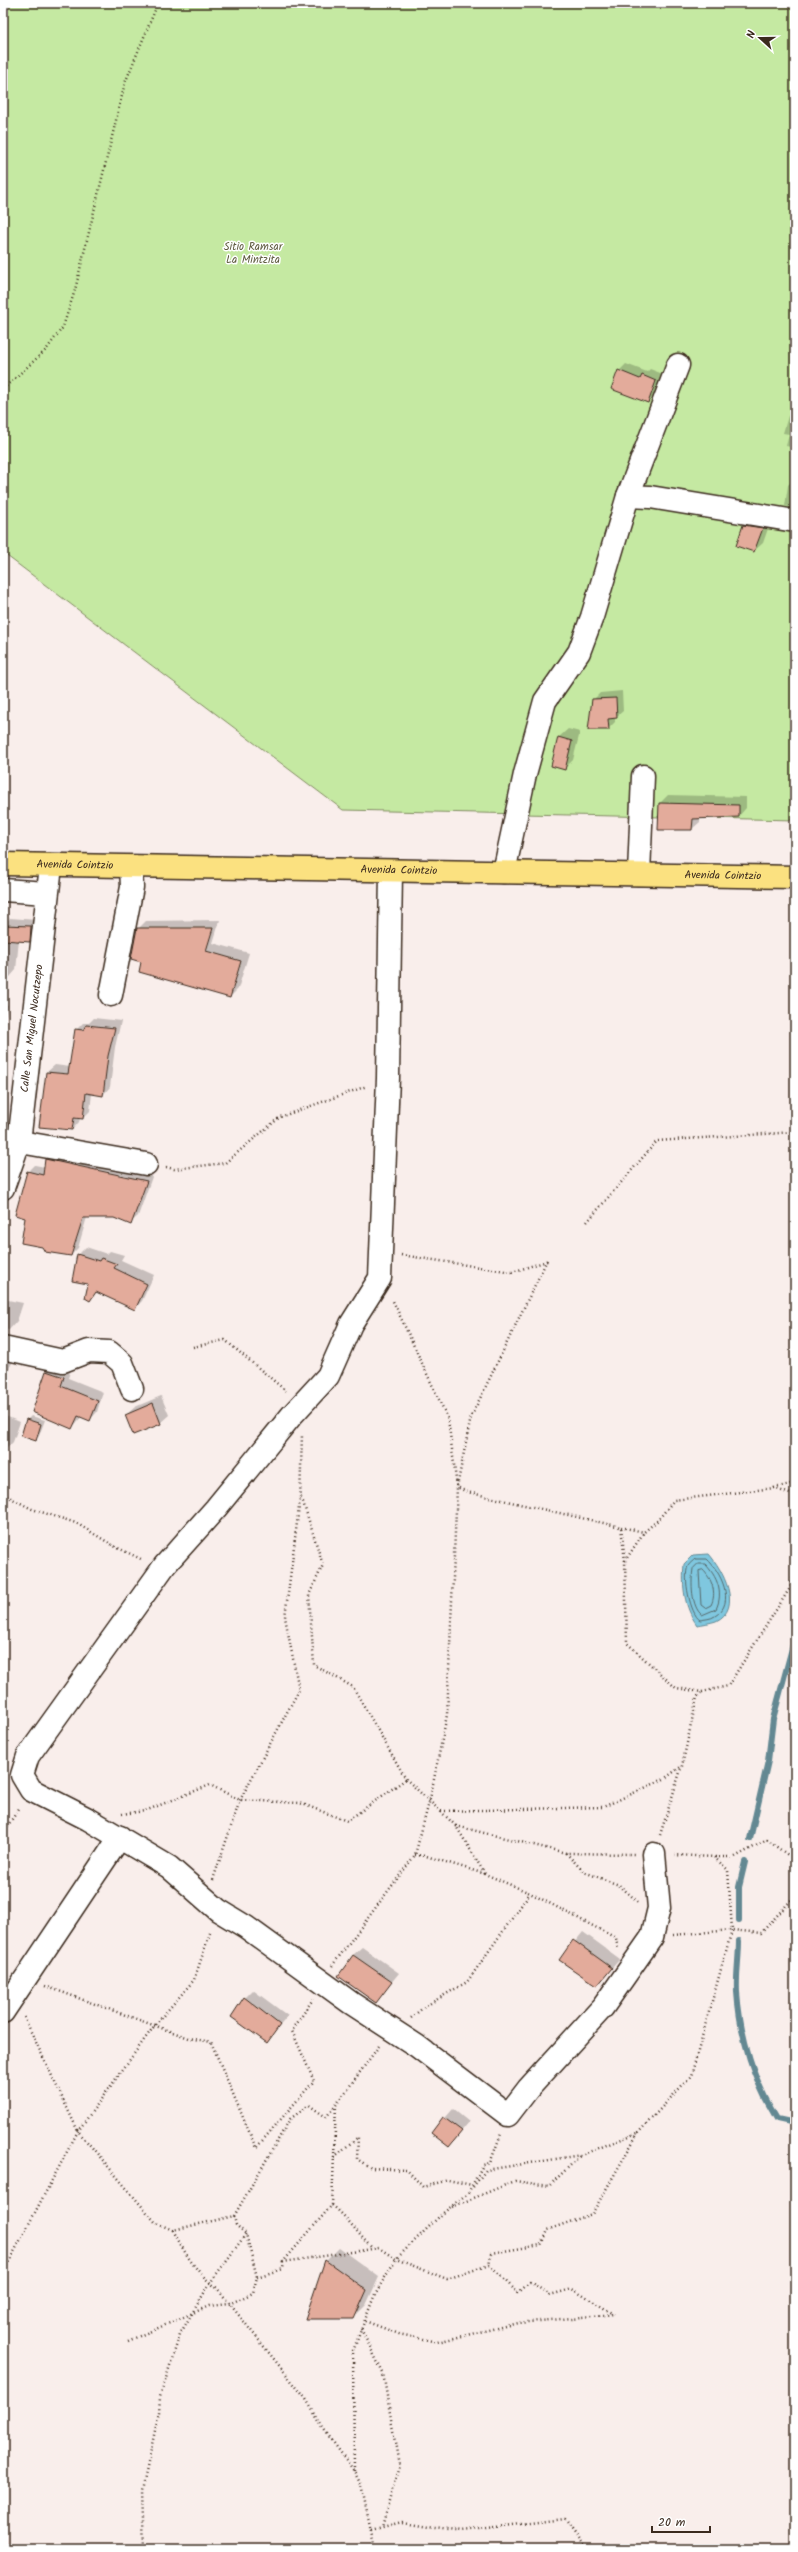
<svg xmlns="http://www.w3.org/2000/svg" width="798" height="2552" font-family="Kalam,sans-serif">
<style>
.green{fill:#c5e9a2;stroke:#808a60}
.water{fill:#7fc7df;stroke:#648892}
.shadow{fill:#0003}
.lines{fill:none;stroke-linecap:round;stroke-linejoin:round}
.shore{stroke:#56696b;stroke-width:1}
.stream{stroke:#648892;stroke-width:6}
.building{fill:#e3ab9b;stroke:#3b2a1e}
.minor-casing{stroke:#3b2a1e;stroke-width:25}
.major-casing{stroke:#3b2a1e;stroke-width:25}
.path{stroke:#3b2a1e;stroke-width:2.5;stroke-dasharray:1 3;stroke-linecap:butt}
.minor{stroke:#fff;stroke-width:22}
.major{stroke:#fbe180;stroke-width:22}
.labels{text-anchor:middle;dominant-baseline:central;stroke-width:3;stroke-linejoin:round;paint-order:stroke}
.park-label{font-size:11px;fill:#5e5a3f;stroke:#fff}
.street-label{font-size:11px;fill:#3b2a1e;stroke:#fff}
</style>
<rect width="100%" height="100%" fill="#f9eeeb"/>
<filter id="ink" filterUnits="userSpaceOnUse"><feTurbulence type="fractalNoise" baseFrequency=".025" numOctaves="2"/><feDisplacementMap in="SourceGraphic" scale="8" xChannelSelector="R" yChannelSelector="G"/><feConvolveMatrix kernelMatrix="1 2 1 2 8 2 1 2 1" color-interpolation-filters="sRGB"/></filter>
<g filter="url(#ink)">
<path class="green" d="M3 3H795V820L343 810 3 553Z"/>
<path class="water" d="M709 1554C722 1569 744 1608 716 1621 710 1623 703 1624 697 1625 684 1607 682 1586 684 1564L693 1555Z"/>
<path class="shadow" d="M626 364 647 372 650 369 663 374 655 395 648 402 619 371Z
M795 409V448L786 446 789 434 783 433 788 416Z
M792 481 795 482V508L785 506 788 485Z
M753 517 771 520 763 543 754 551 744 526Z
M622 691 623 711 615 718V722L608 729 593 700 600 693Z
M568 729 580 732 573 760 564 769 559 737Z
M668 795 746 797V808L739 816 700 818V822L692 829 660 803Z
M10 918 37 920 35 935 29 941 19 940 16 970 10 977 3 976V929L4 924Z
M220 920 213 943 249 953 238 989 230 997 142 961 138 929 146 921Z
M3 1004 8 1005 3 1033Z
M94 1018 121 1021 115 1047 110 1087 103 1095 92 1093 90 1111 83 1118H80L79 1122 72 1130 41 1126 47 1072 55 1065 70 1067 76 1030 83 1023H89Z
M53 1153 153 1174 138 1216 130 1223 114 1217H87L78 1248 71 1255 27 1217 28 1172 35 1165 45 1167 46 1160Z
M86 1247 107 1254 110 1251 124 1255 121 1260 154 1275 142 1301 134 1309 97 1292 89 1299 90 1283 78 1255Z
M3 1299 23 1303 17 1321 9 1330 3 1329Z
M3 1359 13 1361 3 1380Z
M55 1364 71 1369 68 1378 103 1392 97 1412 90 1420 82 1416 72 1428 34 1412 47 1371Z
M161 1396 169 1415 160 1423 126 1415 135 1407Z
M3 1415 20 1422 13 1442 4 1451Z
M31 1416 45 1420 39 1436 35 1440 27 1420Z
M583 1932 620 1959 597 1985 560 1960Z
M362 1947 399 1973 376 2001 353 1955Z
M253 1990 288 2016 267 2041 245 1998Z
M453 2109 469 2122 449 2146 432 2133Z
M339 2248 379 2277 366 2305 353 2318 326 2261Z"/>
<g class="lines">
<path class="shore" d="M695 1559H707C720 1571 737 1603 715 1616 711 1619 705 1619 700 1620 690 1614 683 1577 688 1566 689 1564 693 1561 695 1559Z
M698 1564H705C717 1576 724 1593 716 1609L702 1615C691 1607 691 1581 693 1569Z
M703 1570C712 1579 717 1593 711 1605L705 1608 701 1605 699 1571Z"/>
<path class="stream" d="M750 1839 768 1761 773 1719 795 1637
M739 1920V1887L745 1862
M739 1941C739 1958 736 1975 737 1992 740 2036 754 2082 777 2119L795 2123"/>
</g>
<path class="building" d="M618 370 640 379 642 375 656 381 648 403 611 389Z
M743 525 763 528 754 552 736 546Z
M616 698 617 718 608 719 609 730H588L592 699Z
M558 737 572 741 565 770 551 766Z
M659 803 739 805V817L693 819 692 830H658Z
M3 925 31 926 30 942 3 940Z
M137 928H213L206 951 241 961 230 998 139 972 141 962 131 959Z
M86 1025 115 1028 108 1056 103 1096 86 1093 83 1119 74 1118 72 1130 39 1127 46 1072 68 1074 75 1029 83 1030Z
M45 1159 147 1181 131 1225 114 1218H83L71 1256 45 1252 42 1247 21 1243 25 1218 15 1215 27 1171 43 1175Z
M77 1254 99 1261 101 1258 117 1264 114 1268 147 1284 135 1310 96 1292 90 1301 85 1298 88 1284 72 1281Z
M46 1371 64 1377 61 1386 98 1401 90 1421 78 1416 72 1429 32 1412Z
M153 1403 161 1424 133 1435 125 1415Z
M26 1419 41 1424 36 1441 21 1436Z
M573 1940 612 1968 597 1986 559 1960Z
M353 1955 392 1982 376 2003 338 1976Z
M244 1997 280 2025 267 2043 231 2017Z
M443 2117 462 2131 449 2147 431 2133Z
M325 2260 367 2290 354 2319H305Z"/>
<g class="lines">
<g class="minor-casing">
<g id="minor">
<path d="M628 496 650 497 795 521"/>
<path d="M391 871 388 1078 380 1278 351 1324 328 1376 292 1415 216 1508 165 1565 28 1756 22 1775 31 1790 88 1819 169 1867 218 1910 246 1927 351 2003 417 2046 508 2115 528 2089 603 2007 652 1937 659 1908 654 1854"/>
<path d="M504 872 525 774 545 701 579 652 592 617 628 496 678 365"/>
<path d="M639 874 643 776"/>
<path d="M3 890 47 893"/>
<path d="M111 995 132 887 131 867"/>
<path d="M3 1139 146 1164"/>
<path id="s1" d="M3 1188 19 1142 51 866"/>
<path d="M3 1348 63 1361 89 1351 109 1352 122 1363 132 1389"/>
<path d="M3 2012 120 1837"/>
</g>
</g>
<g class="major-casing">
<g id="major">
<path id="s2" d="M3 864 795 877"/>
</g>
</g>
<path class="path" d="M3 389 46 350 63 327 75 290 125 83 158 3
M166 1167 174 1169 225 1163 280 1117 367 1086
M587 1222 657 1141 795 1132
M401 1255 512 1272 547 1261
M547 1260 471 1417 457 1487 467 1492 621 1527 625 1561 627 1643 676 1688 702 1692 728 1686 790 1588 795 1571
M193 1347 225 1340 286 1391
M774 1488 795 1483
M3 1494 32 1509 76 1523 114 1546 143 1560
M300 1499 303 1502 323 1565 309 1595 314 1665 353 1687 406 1779 456 1826 485 1874 530 1893 616 1938 618 1950
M621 1527 644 1532 658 1520 674 1500 774 1488 795 1496
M625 1561 644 1532
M441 1811 603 1807 664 1779 682 1766
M122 1814 145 1811 210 1785 240 1800 300 1803 347 1821 406 1779
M456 1826 566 1853 634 1854
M3 1833 20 1807
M660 1835 682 1766 697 1697 701 1693
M566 1853 584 1872 619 1885 638 1902
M415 1855 426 1856 485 1874
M715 1857H735L767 1840 795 1860
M213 1880 240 1800 299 1690 285 1617 300 1499 302 1435
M673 1935 732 1930 761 1933 795 1896
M3 1962 7 1967
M332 1966 415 1855 430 1799 447 1715 457 1487 448 1419 392 1299
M45 1986 189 2038 211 2042 256 2148 314 2081 292 2031 313 1999
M24 2017 78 2131 156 2223 173 2230 234 2216 236 2225 246 2234
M411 2018 424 2007 467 1982 530 1893
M379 2046 336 2105 332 2205 283 2262 379 2248 396 2259 447 2279 489 2265 491 2253 541 2245 547 2230 592 2214 638 2133 691 2076 732 1930 728 1870 714 1857 675 1855
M334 2157 358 2137 357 2159 371 2168 407 2170 423 2187 448 2180 472 2185
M473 2187 486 2170 581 2155 637 2133
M332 2205C348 2218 357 2233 371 2247
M452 2207 515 2181 549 2186 581 2155
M234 2216 290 2119 309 2105 326 2117 336 2105
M173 2230C185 2253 195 2272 217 2288L306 2399 323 2428 354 2471 361 2485 375 2549
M489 2265 518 2293 530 2282 550 2295 572 2289 614 2314
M3 2273 78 2131 155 2025 194 1980 211 1930
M257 2277 282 2269 283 2262
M365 2321 399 2334 437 2342 518 2323 615 2314
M361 2329 383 2373 399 2465 382 2527
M128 2341 209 2306 229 2304 253 2293 257 2277 246 2234 210 2283 180 2334 160 2397 159 2412 142 2491 144 2549
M354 2471 353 2351 375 2294 396 2259 442 2214 468 2193 483 2165 490 2163 501 2134
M371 2530 402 2522 460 2531 565 2519 587 2549"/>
<use href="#minor" class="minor"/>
<use href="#major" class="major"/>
</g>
</g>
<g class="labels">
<g class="park-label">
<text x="253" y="247">Sitio Ramsar<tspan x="253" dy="13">La Mintzita</tspan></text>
</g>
<g class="street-label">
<text stroke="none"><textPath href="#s2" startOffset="72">Avenida Cointzio</textPath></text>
<text stroke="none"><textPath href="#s2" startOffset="396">Avenida Cointzio</textPath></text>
<text stroke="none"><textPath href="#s2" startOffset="720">Avenida Cointzio</textPath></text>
<text stroke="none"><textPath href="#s1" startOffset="163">Calle San Miguel Nocutzepo</textPath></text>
</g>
</g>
<rect width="798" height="2552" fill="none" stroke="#fff" stroke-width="16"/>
<rect x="8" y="8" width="782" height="2536" fill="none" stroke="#3b2a1e" stroke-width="1.5" filter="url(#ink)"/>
<g transform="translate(760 38) rotate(291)" stroke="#ffffff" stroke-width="3" paint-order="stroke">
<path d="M0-3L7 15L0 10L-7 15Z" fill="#3b2a1e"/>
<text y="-6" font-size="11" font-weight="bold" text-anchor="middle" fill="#3b2a1e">N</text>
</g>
<path d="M652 2526v6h58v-6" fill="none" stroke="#3b2a1e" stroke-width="2"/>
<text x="658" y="2526" font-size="12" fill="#3b2a1e" stroke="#ffffff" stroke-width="3" paint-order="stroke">20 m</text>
</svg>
